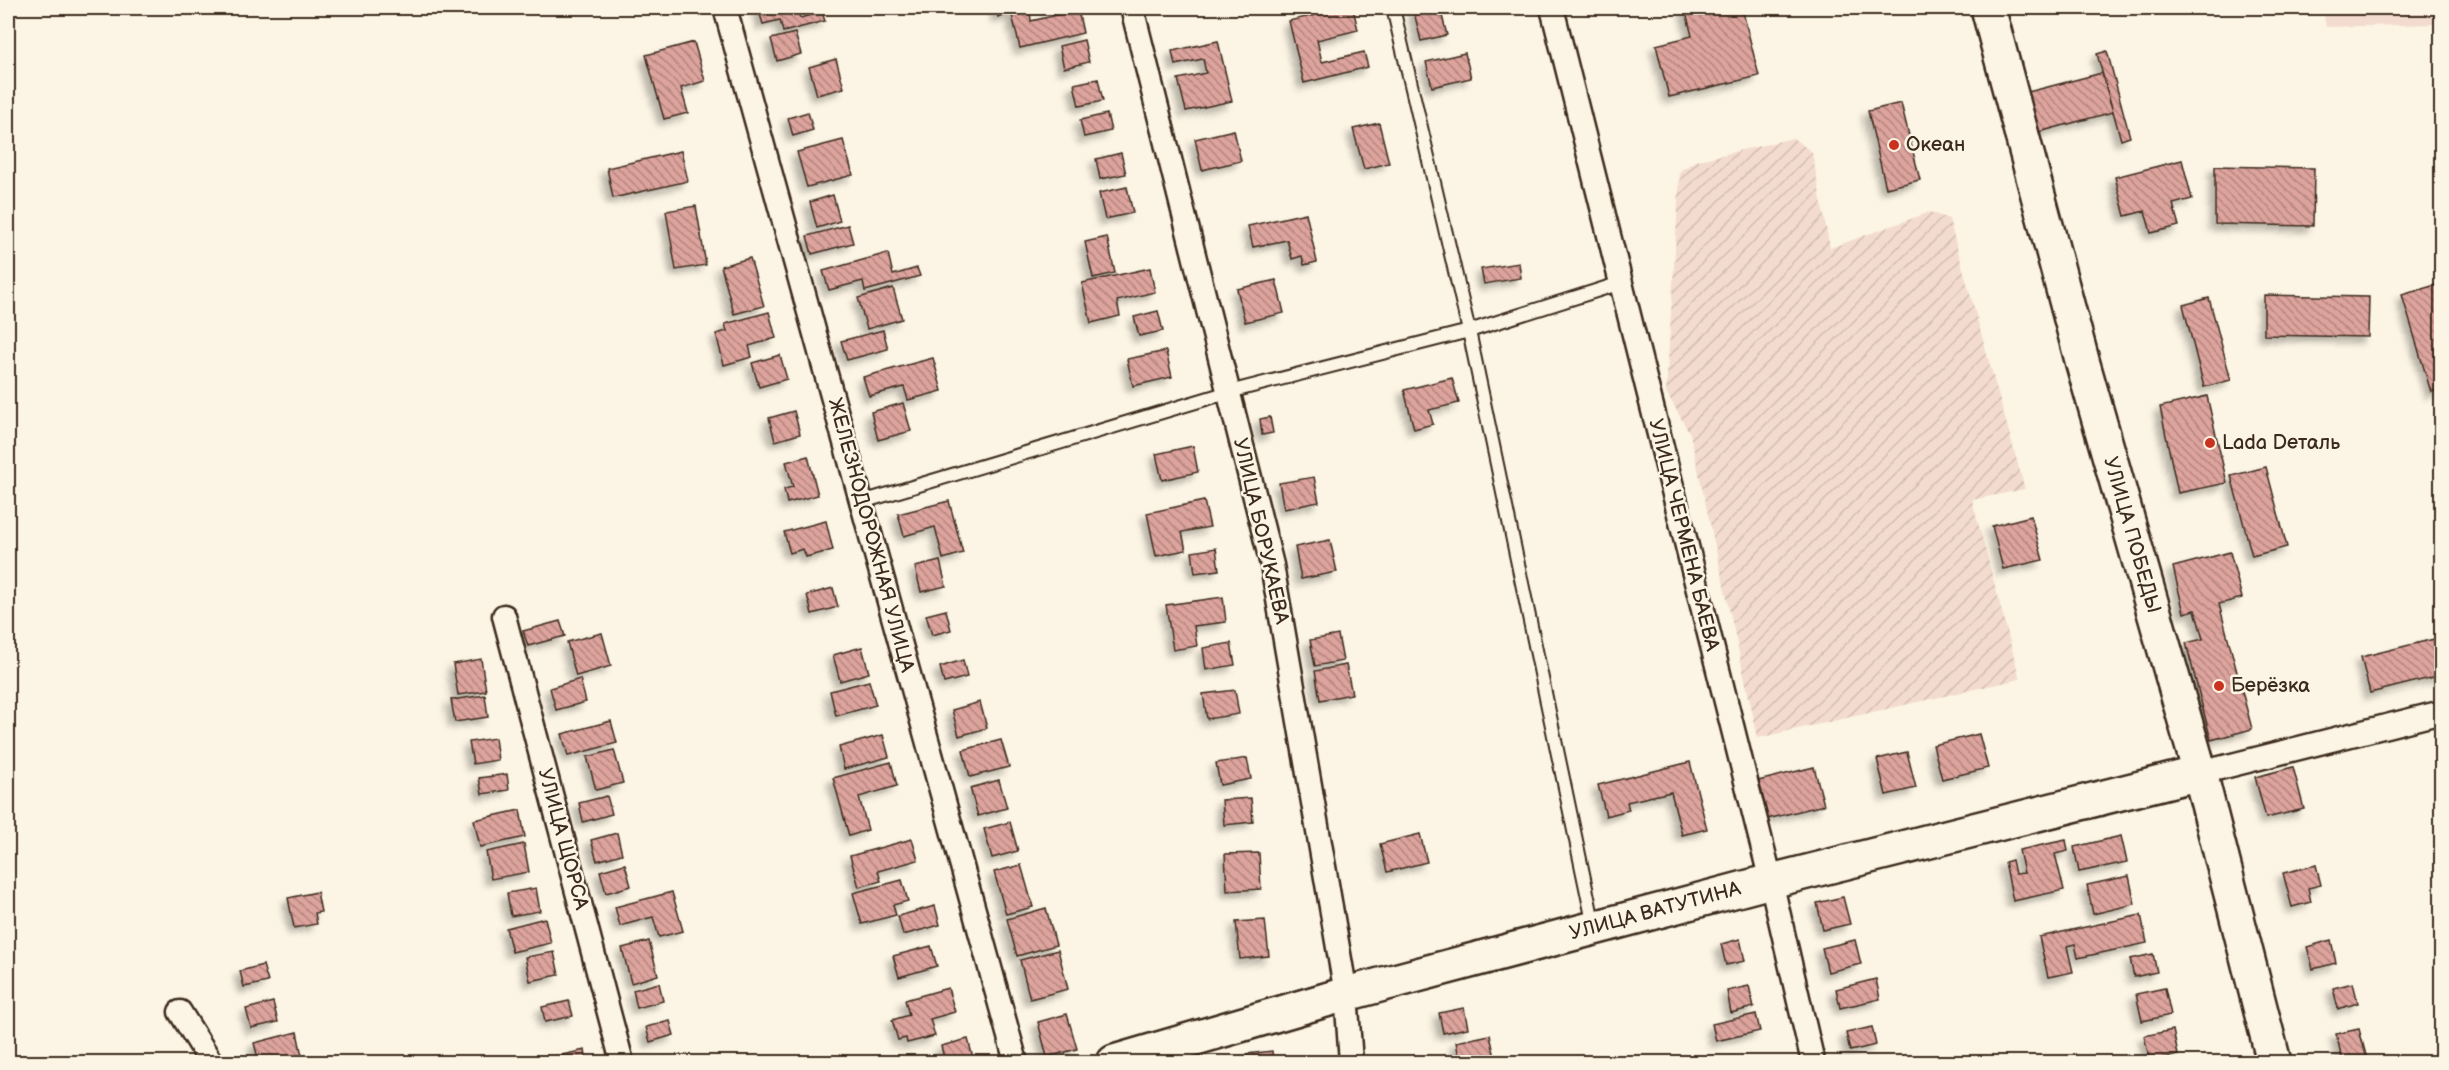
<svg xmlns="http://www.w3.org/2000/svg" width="2449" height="1070" font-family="'Balsamiq Sans',sans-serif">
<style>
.built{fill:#f3dccf}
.industrial{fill:url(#industrial-furrows)}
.building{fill:url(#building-back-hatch);stroke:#3b2a1e;stroke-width:1.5;filter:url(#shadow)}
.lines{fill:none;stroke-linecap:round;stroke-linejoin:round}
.lane-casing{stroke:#3b2a1e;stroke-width:16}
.street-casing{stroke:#3b2a1e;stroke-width:27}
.secondary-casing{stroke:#3b2a1e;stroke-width:38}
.lane{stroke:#fcf5e5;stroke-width:12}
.street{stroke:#fcf5e5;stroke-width:22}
.secondary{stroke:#fcf5e5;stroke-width:33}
.poi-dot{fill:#c8321e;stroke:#fcf5e5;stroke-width:2}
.labels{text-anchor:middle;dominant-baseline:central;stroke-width:5;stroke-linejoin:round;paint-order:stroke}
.poi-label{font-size:20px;fill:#3b2a1e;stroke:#fcf5e5;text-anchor:start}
.street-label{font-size:20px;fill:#3b2a1e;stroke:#fcf5e5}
</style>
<defs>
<pattern id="industrial-furrows" width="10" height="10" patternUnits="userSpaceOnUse" patternTransform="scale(1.5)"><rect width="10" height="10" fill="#f3dccf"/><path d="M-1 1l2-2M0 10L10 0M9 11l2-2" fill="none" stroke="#d1bdb1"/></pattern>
<pattern id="building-back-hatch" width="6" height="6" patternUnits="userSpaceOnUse" patternTransform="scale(1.5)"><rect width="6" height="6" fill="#dda39d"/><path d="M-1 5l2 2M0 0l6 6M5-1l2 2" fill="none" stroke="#b4857f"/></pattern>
<filter id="shadow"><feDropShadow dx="-5.5" dy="5.5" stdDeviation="3" flood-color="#0004"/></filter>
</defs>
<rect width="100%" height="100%" fill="#fcf5e5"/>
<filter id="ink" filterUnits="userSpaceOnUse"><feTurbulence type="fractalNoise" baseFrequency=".0167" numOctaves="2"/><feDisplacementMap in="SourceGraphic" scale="12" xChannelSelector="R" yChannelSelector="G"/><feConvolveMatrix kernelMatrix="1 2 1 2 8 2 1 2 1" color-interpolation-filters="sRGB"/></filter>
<g filter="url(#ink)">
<path class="built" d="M2323 8H2441V24L2326 27Z"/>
<path class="industrial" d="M1793 138 1812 152 1830 248 1930 212 1949 219 2025 489 1972 500 2020 679 1758 738 1690 434 1666 392 1680 171 1695 161Z"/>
<path class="building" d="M758 8H797L800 18 822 12 825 21 783 32 780 20 763 24Z
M996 8H1029V10L998 17Z
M1344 8H1353L1358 30 1317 40 1322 62 1364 52 1368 67 1304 83 1289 21Z
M1413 8H1440L1447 35 1421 41Z
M1685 8H1742L1759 76 1669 97 1656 45 1692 36Z
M1078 10 1083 33 1020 48 1012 15 1030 11 1031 21Z
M795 33 801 54 777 61 771 39Z
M1084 40 1089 62 1064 68 1059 46Z
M1218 41 1232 101 1186 111 1178 79 1206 73 1203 59 1175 65 1172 51Z
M694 42 705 81 681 88 688 113 664 119 646 55Z
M2107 51 2130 137 2121 140 2097 54Z
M1465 53 1471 78 1432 87 1426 62Z
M836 59 844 88 817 95 809 67Z
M2102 73 2113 112 2039 132 2028 92Z
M1098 79 1103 101 1079 106 1074 84Z
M1901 103 1920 180 1886 188 1868 111Z
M808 112 813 130 793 136 788 118Z
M1107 114 1111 131 1084 137 1080 120Z
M1379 123 1389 163 1364 169 1353 129Z
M1234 130 1241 161 1202 170 1195 139Z
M843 140 853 175 807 187 797 152Z
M681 151 688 181 613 198 607 168Z
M1121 153 1126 174 1100 179 1096 159Z
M2182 160 2192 199 2173 204 2179 226 2151 233 2145 211 2125 216 2115 177Z
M2215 166 2314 168 2313 226 2215 224Z
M1127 187 1133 213 1105 219 1099 193Z
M833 195 840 221 817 228 810 202Z
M696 206 706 265 676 270 666 211Z
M1306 213 1317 262 1304 265 1302 256 1292 259 1287 240 1253 247 1248 226Z
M848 225 853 243 812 254 807 236Z
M1107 237 1115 273 1093 278 1085 242Z
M888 253 893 275 917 268 920 276 865 291 863 281 829 290 823 271Z
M750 258 764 306 734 314 721 266Z
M1519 263 1521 278 1484 284 1481 269Z
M1150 268 1155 292 1117 301 1120 316 1091 323 1082 283Z
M1276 280 1284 313 1245 322 1237 289Z
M2442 283V389L2431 392 2402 295Z
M893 288 902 319 867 329 858 298Z
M2264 295 2369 297 2368 337 2264 335Z
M2209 298 2231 380 2204 387 2183 305Z
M1158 311 1163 331 1139 336 1134 317Z
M769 312 776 338 749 346 752 357 724 365 716 334 727 331 725 324Z
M883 330 888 349 847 360 841 341Z
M1166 351 1172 377 1133 386 1127 359Z
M780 355 787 379 759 387 752 363Z
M933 358 942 391 908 400 904 387 869 396 863 377Z
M1452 378 1459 403 1429 410 1433 424 1414 429 1404 390Z
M2207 396 2227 483 2178 493 2160 407Z
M903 403 911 431 878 440 871 412Z
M794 411 800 434 775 441 769 418Z
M1270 417 1273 433 1262 435 1260 419Z
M1193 446 1198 472 1162 480 1156 454Z
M808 456 818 495 787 503 784 489 793 487 786 462Z
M2266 467 2287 547 2252 556 2231 476Z
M1314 477 1319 502 1284 509 1279 483Z
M949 501 963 553 943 559 935 527 904 536 898 514Z
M1204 501 1210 527 1182 532 1186 550 1156 556 1147 513Z
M2031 516 2043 560 2003 569 1992 526Z
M826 521 833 550 806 557 803 549 790 553 784 532Z
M1330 540 1337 572 1301 579 1295 547Z
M1216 548 1219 570 1195 573 1192 552Z
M2230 552 2242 598 2219 604 2252 729 2211 740 2186 643 2203 639 2195 610 2184 613 2173 567Z
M940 561 946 586 921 592 915 567Z
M833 588 838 607 812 614 807 595Z
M1223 597 1226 622 1194 626 1197 646 1173 650 1166 605Z
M946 610 951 630 932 635 926 615Z
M560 621 565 636 528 646 523 631Z
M602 633 611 666 576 676 567 642Z
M1338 635 1343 661 1315 666 1310 640Z
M2442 637V675L2370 693 2361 657Z
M1231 643 1235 665 1206 670 1203 648Z
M862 647 869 673 840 681 833 655Z
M481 659 486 691 458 695 453 664Z
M963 660 967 677 944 683 940 667Z
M1346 665 1352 694 1320 700 1315 671Z
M580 679 586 702 556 710 550 688Z
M869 681 876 705 836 716 830 691Z
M1235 690 1239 714 1207 719 1203 694Z
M485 695 488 717 455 722 451 700Z
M980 702 987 728 959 736 952 710Z
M611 721 617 743 568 756 562 734Z
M1979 734 1988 768 1942 779 1933 745Z
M883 735 889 757 844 769 839 747Z
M495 738 498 760 473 764 469 742Z
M1001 740 1009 767 970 777 963 750Z
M614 750 623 783 596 790 587 757Z
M1907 752 1916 788 1886 795 1877 759Z
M1247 758 1251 779 1220 785 1216 763Z
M891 762 897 786 859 797 868 830 849 836 833 778Z
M1690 762 1707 829 1682 835 1671 792 1627 802 1629 810 1606 816 1598 785Z
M1814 767 1824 805 1767 819 1758 781Z
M2293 767 2304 809 2266 818 2255 777Z
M507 774 509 790 482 794 479 778Z
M999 780 1007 808 978 816 970 788Z
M607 796 612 814 583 822 579 803Z
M1251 798 1253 822 1224 825 1222 800Z
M520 810 525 837 480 847 474 820Z
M1010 822 1018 851 992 858 984 829Z
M617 833 622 854 597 861 591 840Z
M1420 834 1427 862 1387 872 1380 844Z
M2121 836 2127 862 2079 872 2074 847Z
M912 839 918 860 878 871 881 881 859 887 850 856Z
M2066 840 2068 851 2055 854 2064 890 2013 901 2005 862 2012 860 2015 874 2024 873 2019 850Z
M524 844 529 872 491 879 486 852Z
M1259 853 1261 889 1227 891 1225 854Z
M625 864 631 886 606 893 600 871Z
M1021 865 1033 907 1006 914 994 872Z
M2316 865 2321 885 2308 888 2311 902 2292 907 2283 873Z
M2129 876 2135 904 2093 914 2087 885Z
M902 880 908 901 893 905 896 915 862 924 853 893Z
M536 888 540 911 511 916 507 893Z
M317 892 321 912 315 913 317 924 294 928 288 898Z
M672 892 683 931 659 937 653 917 620 926 615 907Z
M1843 897 1850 924 1823 930 1817 903Z
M935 906 940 925 903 935 898 916Z
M1046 908 1056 945 1017 956 1007 919Z
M2141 915 2147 943 2078 958 2075 944 2067 946 2073 972 2048 977 2039 937Z
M545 918 551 943 512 952 506 928Z
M1265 920 1269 956 1240 959 1236 922Z
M1740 939 1745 961 1726 965 1721 944Z
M1855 940 1861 964 1828 972 1822 948Z
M2331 940 2336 963 2313 969 2307 947Z
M649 941 658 975 631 983 622 948Z
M931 946 937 966 899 977 893 956Z
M1058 950 1068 989 1030 999 1020 960Z
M554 952 559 975 530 981 525 957Z
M2153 954 2157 972 2134 977 2130 959Z
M263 965 268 982 244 987 240 971Z
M1876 979 1880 999 1840 1008 1836 989Z
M659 983 663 1001 637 1008 633 990Z
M2353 983 2358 1003 2338 1009 2333 988Z
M1749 986 1754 1007 1731 1013 1727 991Z
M948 988 955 1012 930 1019 935 1036 907 1043 906 1038 898 1040 892 1020 909 1015 905 1000Z
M2165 988 2171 1015 2142 1021 2136 994Z
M569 1001 573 1016 545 1022 542 1007Z
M273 1002 278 1022 251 1028 246 1009Z
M1464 1008 1468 1028 1443 1033 1439 1013Z
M1067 1014 1077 1049 1047 1057 1038 1022Z
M1756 1014 1760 1031 1716 1041 1712 1024Z
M670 1021 674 1035 650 1042 646 1027Z
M1872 1027 1876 1045 1850 1051 1846 1033Z
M2359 1029 2367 1059 2343 1062 2336 1034Z
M2173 1030 2178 1055 2150 1061 2144 1036Z
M297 1032 302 1056 274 1062H259L254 1043Z
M1490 1035 1496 1062H1460L1456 1042Z
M968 1039 974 1062H945L941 1046Z
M585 1050 587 1062H550L549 1058Z
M1272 1051 1273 1062H1248L1247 1054Z"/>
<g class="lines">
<g class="lane-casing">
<path id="lane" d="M1393 8 1469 331 1594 926
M862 502 1229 392 1469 331 1621 283"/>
</g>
<g class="street-casing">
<path id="street" d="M725 8 1016 1062
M1132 8 1272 565 1346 994 1351 1062
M1552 8 1771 881 1813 1062
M504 616 622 1062
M2200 773 2442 712
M180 1012 211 1062"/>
</g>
<g class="secondary-casing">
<path id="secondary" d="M1988 8 2083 364 2200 773 2274 1062
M1114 1062 1346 994 1771 881 2200 773"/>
</g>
<use href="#lane" class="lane"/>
<use href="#street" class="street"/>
<use href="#secondary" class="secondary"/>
</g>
</g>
<g class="poi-dot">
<circle cx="1894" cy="145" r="6"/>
<circle cx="2210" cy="443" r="6"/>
<circle cx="2219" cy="686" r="6"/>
</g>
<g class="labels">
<g class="poi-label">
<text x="1906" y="145">Океан</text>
<text x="2222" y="443">Lada Dеталь</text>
<text x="2231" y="686">Берёзка</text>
</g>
<g class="street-label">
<text transform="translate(1261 531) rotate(77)">УЛИЦА БОРУКАЕВА</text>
<text transform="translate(871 535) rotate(75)">ЖЕЛЕЗНОДОРОЖНАЯ УЛИЦА</text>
<text transform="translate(1684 535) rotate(76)">УЛИЦА ЧЕРМЕНА БАЕВА</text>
<text transform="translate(2132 535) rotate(74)">УЛИЦА ПОБЕДЫ</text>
<text transform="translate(563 839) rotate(75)">УЛИЦА ЩОРСА</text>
<text transform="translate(1655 911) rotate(-15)">УЛИЦА ВАТУТИНА</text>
</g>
</g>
<rect width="2449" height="1070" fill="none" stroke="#fcf5e5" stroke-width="30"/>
<rect x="15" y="15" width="2419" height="1040" fill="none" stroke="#3b2a1e" stroke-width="2" filter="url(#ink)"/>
</svg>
